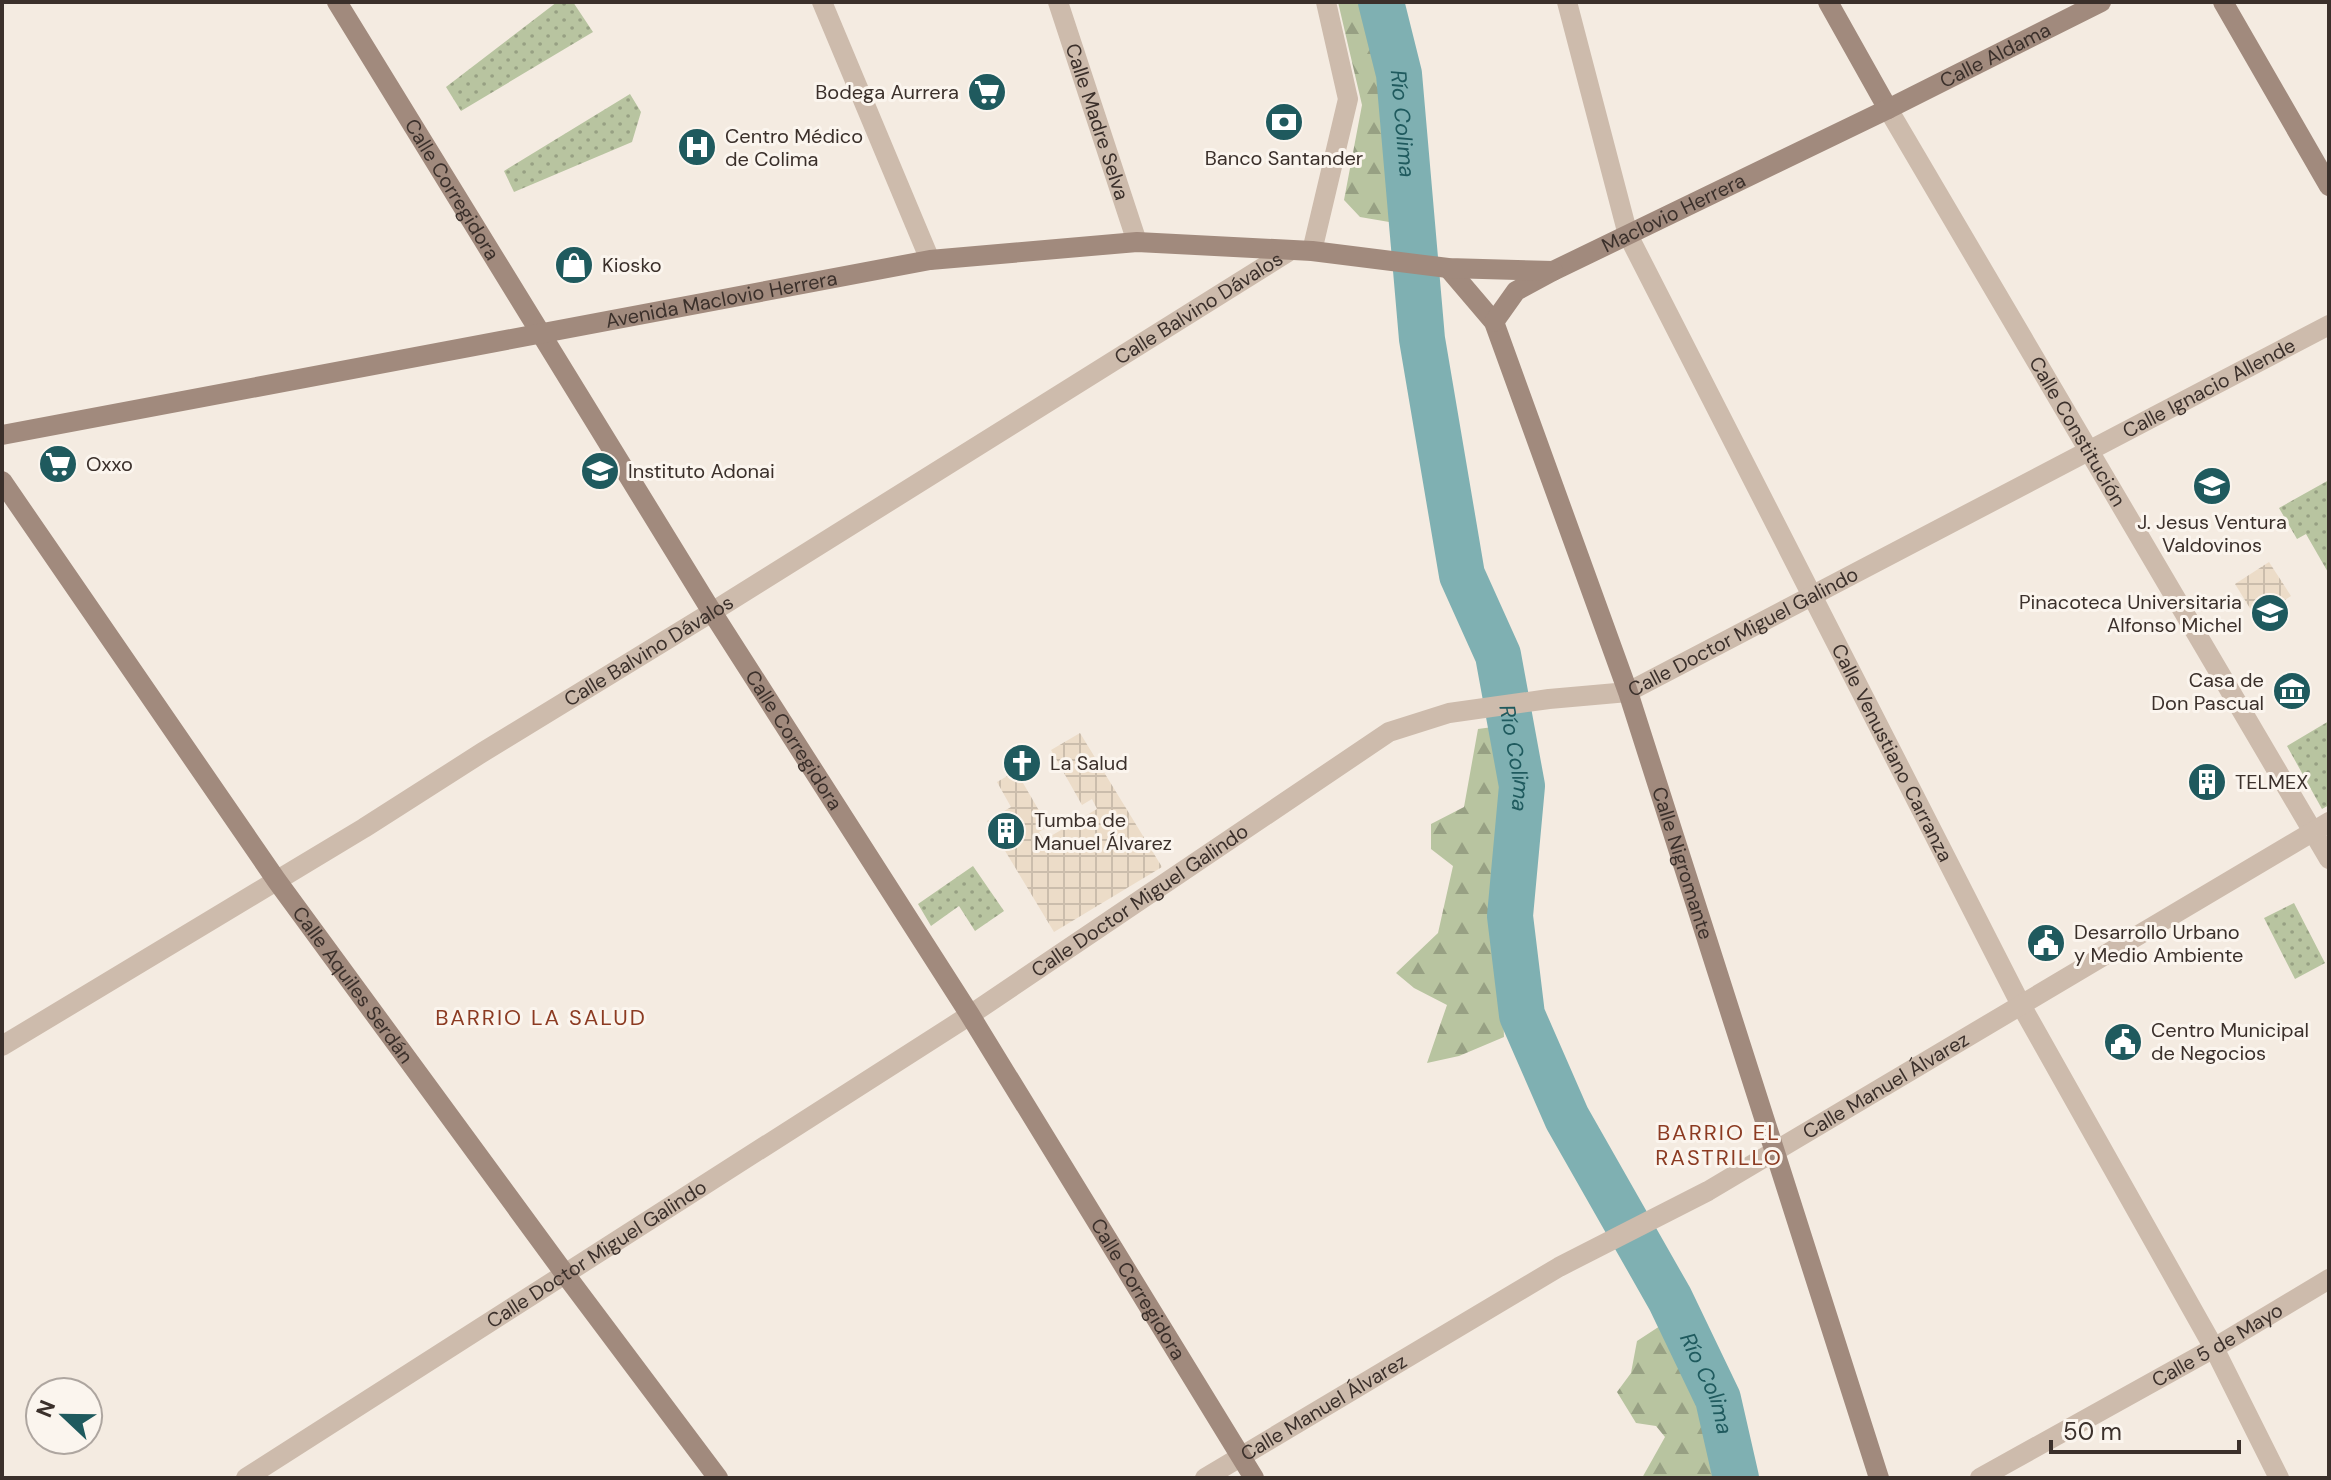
<svg xmlns="http://www.w3.org/2000/svg" width="2331" height="1480" font-family="'DM Sans',sans-serif">
<style>
.forest{fill:url(#forest-firs)}
.park{fill:url(#park-dots)}
.plaza{fill:url(#plaza-grid)}
.lines{fill:none;stroke-linecap:round;stroke-linejoin:round}
.river{stroke:#7fb0b2;stroke-width:46}
.street{stroke:#cdbbac;stroke-width:20}
.secondary{stroke:#a18a7d;stroke-width:20}
.labels{text-anchor:middle;dominant-baseline:central;stroke-width:6;stroke-linejoin:round;paint-order:stroke}
.street-label{font-size:20px;fill:#3b302b;stroke:#fbf5ee}
.poi-label{font-size:20px;fill:#3b302b;stroke:#fbf5ee;text-anchor:start}
.water-label{font-size:22px;font-style:italic;fill:#1f5a5e;stroke:#fbf5ee}
.neighbourhood-label{font-size:22px;letter-spacing:2px;fill:#8c3b22;stroke:#fbf5ee}
</style>
<defs>
<pattern id="forest-firs" width="22" height="20" patternUnits="userSpaceOnUse" patternTransform="scale(2)"><rect width="22" height="20" fill="#b8c4a0"/><path d="M5 1l3.5 6h-7zM16 11l3.5 6h-7z" fill="#97a083"/></pattern>
<pattern id="park-dots" width="8" height="8" patternUnits="userSpaceOnUse" patternTransform="scale(2)"><rect width="8" height="8" fill="#b8c4a0"/><path d="M2 2h.1M6 6h.1" fill="none" stroke="#97a083" stroke-width="1.8" stroke-linecap="round"/></pattern>
<pattern id="plaza-grid" width="8" height="8" patternUnits="userSpaceOnUse" patternTransform="scale(2)"><rect width="8" height="8" fill="#ecdcc8"/><path d="M0 4h8M4 0v8" fill="none" stroke="#cbbdac"/></pattern>
</defs>
<rect width="100%" height="100%" fill="#f4ebe1"/>
<path class="forest" d="M1338 2H1367L1375 21 1391 76 1381 100 1396 121 1404 199 1395 223 1360 217 1344 200 1362 105Z
M1500 726 1513 789 1500 933 1504 1037 1459 1056 1427 1063 1447 1005 1414 988 1396 973 1438 933 1453 866 1431 849V824L1464 807 1478 729Z
M1660 1326 1707 1400 1716 1478H1642L1665 1437 1656 1426 1636 1423 1617 1392 1631 1373 1637 1341Z"/>
<path class="park" d="M557 2H573L593 32 461 111 446 87Z
M630 94 641 112 632 142 514 192 504 171Z
M2329 480V574L2306 534 2297 539 2279 508Z
M2329 721V805L2322 809 2287 746Z
M973 866 1004 911 975 931 959 906 931 926 918 904Z
M2294 903 2325 963 2295 979 2264 918Z"/>
<path class="plaza" d="M2269 562 2291 596 2256 618 2235 584Z
M1080 733 1162 867 1054 932 987 821 1011 807 997 782 1016 771 1048 826 1039 832 1044 840 1097 809 1092 799 1082 805 1051 750Z"/>
<g class="lines">
<path class="river" id="s1" d="M1381 2 1399 74 1422 339 1462 575 1498 655 1522 786 1510 916 1522 1015 1567 1118 1670 1299 1718 1399 1736 1478"/>
<g class="street">
<path d="M822 2 930 260"/>
<path id="s2" d="M1058 2 1137 242"/>
<path id="s3" d="M1567 2 1628 235 2021 1005 2214 1348 2279 1478"/>
<path id="s4" d="M1888 109 2329 859"/>
<path d="M1312 251 1348 99 1326 2"/>
<path id="s5" d="M2 1046 364 828 483 752 712 612 1291 250"/>
<path id="s6" d="M246 1478 970 1015 1389 732 1449 713 1549 699 1628 692 2329 325"/>
<path id="s7" d="M1205 1478 1559 1267 1708 1191 2329 822"/>
<path id="s8" d="M1980 1478 2214 1348 2329 1279"/>
</g>
<g class="secondary">
<path id="s9" d="M337 2 712 612 970 1015 1254 1478"/>
<path d="M1828 2 1888 109"/>
<path d="M2223 2 2329 186"/>
<path id="s10" d="M1448 268 1494 322 1628 692 1879 1478"/>
<path id="s11" d="M1494 322 1516 291 1553 271 1888 109 2101 2"/>
<path id="s12" d="M2 435 930 260 1137 242 1312 251 1448 268 1553 271"/>
<path id="s13" d="M2 481 277 881 565 1274 718 1478"/>
</g>
</g>
<defs>
<g id="supermarket-disc" transform="scale(2)"><circle r="9.5" fill="#1f5a5e" stroke="#fbf5ee"/><path d="M-6-5.5h2.5l.6 2H6L4.5 2H-2.5L-4.4-4H-6ZM-1.5 3.2a1.3 1.3 0 1 0 .1 0ZM3 3.2a1.3 1.3 0 1 0 .1 0Z" fill="#fff"/></g>
<g id="bank-disc" transform="scale(2)"><circle r="9.5" fill="#1f5a5e" stroke="#fbf5ee"/><path d="M-6-4H6V4H-6ZM0-2.3a2.3 2.3 0 1 0 0 4.6a2.3 2.3 0 1 0 0-4.6Z" fill="#fff"/></g>
<g id="hospital-disc" transform="scale(2)"><circle r="9.5" fill="#1f5a5e" stroke="#fbf5ee"/><path d="M-5-5h3v3.5h4V-5h3V5h-3V1.5h-4V5h-3Z" fill="#fff"/></g>
<g id="shop-disc" transform="scale(2)"><circle r="9.5" fill="#1f5a5e" stroke="#fbf5ee"/><path d="M-5-2.5h2.3a2.7 3.5 0 0 1 5.4 0H5L5.5 6h-11ZM-1.5-2.5h3a1.5 2.3 0 0 0-3 0Z" fill="#fff"/></g>
<g id="school-disc" transform="scale(2)"><circle r="9.5" fill="#1f5a5e" stroke="#fbf5ee"/><path d="M0-5L7-2L0 1L-7-2ZM-4 1L0 2.5L4 1V4Q0 6-4 4Z" fill="#fff"/></g>
<g id="university-disc" transform="scale(2)"><circle r="9.5" fill="#1f5a5e" stroke="#fbf5ee"/><path d="M0-5L7-2L0 1L-7-2ZM-4 1L0 2.5L4 1V4Q0 6-4 4Z" fill="#fff"/></g>
<g id="museum-disc" transform="scale(2)"><circle r="9.5" fill="#1f5a5e" stroke="#fbf5ee"/><path d="M0-6L6-3V-2H-6V-3ZM-5-1h2V3h-2ZM-1-1h2V3h-2ZM3-1h2V3H3ZM-6 4H6V6H-6Z" fill="#fff"/></g>
<g id="church-disc" transform="scale(2)"><circle r="9.5" fill="#1f5a5e" stroke="#fbf5ee"/><path d="M-1.2-6h2.4v3.5h3.3v2.4h-3.3V6h-2.4V-.1h-3.3v-2.4h3.3Z" fill="#fff"/></g>
<g id="building-disc" transform="scale(2)"><circle r="9.5" fill="#1f5a5e" stroke="#fbf5ee"/><path d="M-4-6H4V6H1V3H-1V6H-4ZM-2.5-4.3h1.7v1.8h-1.7ZM.8-4.3h1.7v1.8H.8ZM-2.5-1h1.7V.8h-1.7ZM.8-1h1.7V.8H.8Z" fill="#fff"/></g>
<g id="civic-disc" transform="scale(2)"><circle r="9.5" fill="#1f5a5e" stroke="#fbf5ee"/><path d="M-.6-6.5H3V-4.5H.6V-3L4-1V1h2V6H-6V1h2V-1L-.6-3ZM-1.2 2.5V6h2.4V2.5Z" fill="#fff"/></g>
</defs>
<g fill-rule="evenodd">
<use href="#supermarket-disc" x="987" y="92"/>
<use href="#bank-disc" x="1284" y="122"/>
<use href="#hospital-disc" x="697" y="147"/>
<use href="#shop-disc" x="574" y="265"/>
<use href="#supermarket-disc" x="58" y="464"/>
<use href="#school-disc" x="600" y="471"/>
<use href="#school-disc" x="2212" y="486"/>
<use href="#university-disc" x="2270" y="613"/>
<use href="#museum-disc" x="2292" y="691"/>
<use href="#church-disc" x="1022" y="763"/>
<use href="#building-disc" x="2207" y="782"/>
<use href="#building-disc" x="1006" y="831"/>
<use href="#civic-disc" x="2046" y="943"/>
<use href="#civic-disc" x="2123" y="1042"/>
</g>
<g class="labels">
<g class="street-label">
<text stroke="none"><textPath href="#s11" startOffset="572">Calle Aldama</textPath></text>
<text stroke="none"><textPath href="#s2" startOffset="126">Calle Madre Selva</textPath></text>
<text stroke="none"><textPath href="#s9" startOffset="220">Calle Corregidora</textPath></text>
<text stroke="none"><textPath href="#s11" startOffset="214">Maclovio Herrera</textPath></text>
<text stroke="none"><textPath href="#s12" startOffset="732">Avenida Maclovio Herrera</textPath></text>
<text stroke="none"><textPath href="#s5" startOffset="1406">Calle Balvino Dávalos</textPath></text>
<text stroke="none"><textPath href="#s6" startOffset="2264">Calle Ignacio Allende</textPath></text>
<text stroke="none"><textPath href="#s4" startOffset="374">Calle Constitución</textPath></text>
<text stroke="none"><textPath href="#s6" startOffset="1738">Calle Doctor Miguel Galindo</textPath></text>
<text stroke="none"><textPath href="#s5" startOffset="758">Calle Balvino Dávalos</textPath></text>
<text stroke="none"><textPath href="#s9" startOffset="868">Calle Corregidora</textPath></text>
<text stroke="none"><textPath href="#s3" startOffset="822">Calle Venustiano Carranza</textPath></text>
<text stroke="none"><textPath href="#s10" startOffset="644">Calle Nigromante</textPath></text>
<text stroke="none"><textPath href="#s6" startOffset="1064">Calle Doctor Miguel Galindo</textPath></text>
<text stroke="none"><textPath href="#s13" startOffset="614">Calle Aquiles Serdán</textPath></text>
<text stroke="none"><textPath href="#s7" startOffset="786">Calle Manuel Álvarez</textPath></text>
<text stroke="none"><textPath href="#s6" startOffset="416">Calle Doctor Miguel Galindo</textPath></text>
<text stroke="none"><textPath href="#s9" startOffset="1516">Calle Corregidora</textPath></text>
<text stroke="none"><textPath href="#s8" startOffset="272">Calle 5 de Mayo</textPath></text>
<text stroke="none"><textPath href="#s7" startOffset="138">Calle Manuel Álvarez</textPath></text>
</g>
<g class="poi-label">
<text x="959" y="92" text-anchor="end">Bodega Aurrera</text>
<text x="725" y="136">Centro Médico<tspan x="725" dy="23">de Colima</tspan></text>
<text x="1284" y="158" text-anchor="middle">Banco Santander</text>
<text x="602" y="265">Kiosko</text>
<text x="86" y="464">Oxxo</text>
<text x="628" y="471">Instituto Adonai</text>
<text x="2212" y="522" text-anchor="middle">J. Jesus Ventura<tspan x="2212" dy="23">Valdovinos</tspan></text>
<text x="2242" y="602" text-anchor="end">Pinacoteca Universitaria<tspan x="2242" dy="23">Alfonso Michel</tspan></text>
<text x="2264" y="680" text-anchor="end">Casa de<tspan x="2264" dy="23">Don Pascual</tspan></text>
<text x="1050" y="763">La Salud</text>
<text x="2235" y="782">TELMEX</text>
<text x="1034" y="820">Tumba de<tspan x="1034" dy="23">Manuel Álvarez</tspan></text>
<text x="2074" y="932">Desarrollo Urbano<tspan x="2074" dy="23">y Medio Ambiente</tspan></text>
<text x="2151" y="1030">Centro Municipal<tspan x="2151" dy="23">de Negocios</tspan></text>
</g>
<g class="water-label">
<text stroke="none"><textPath href="#s1" startOffset="124">Río Colima</textPath></text>
<text stroke="none"><textPath href="#s1" startOffset="772">Río Colima</textPath></text>
<text stroke="none"><textPath href="#s1" startOffset="1444">Río Colima</textPath></text>
</g>
<g class="neighbourhood-label">
<text x="541" y="1017">BARRIO LA SALUD</text>
<text x="1719" y="1132">BARRIO EL<tspan x="1719" dy="25">RASTRILLO</tspan></text>
</g>
</g>
<rect width="2331" height="1480" fill="none" stroke="#3b302b" stroke-width="8"/>
<g transform="translate(64 1416) rotate(292)"><circle r="38" fill="#fbf5ee" stroke="#aea6a0" stroke-width="2"/>
<path d="M0-6L14 30L0 20L-14 30Z" fill="#1f5a5e"/>
<text y="-12" font-size="22" font-weight="bold" text-anchor="middle" fill="#3b302b">N</text>
</g>
<path d="M2051 1440v12h188v-12" fill="none" stroke="#3b302b" stroke-width="4"/>
<text x="2063" y="1440" font-size="24" fill="#3b302b" stroke="#fbf5ee" stroke-width="6" paint-order="stroke">50 m</text>
</svg>
